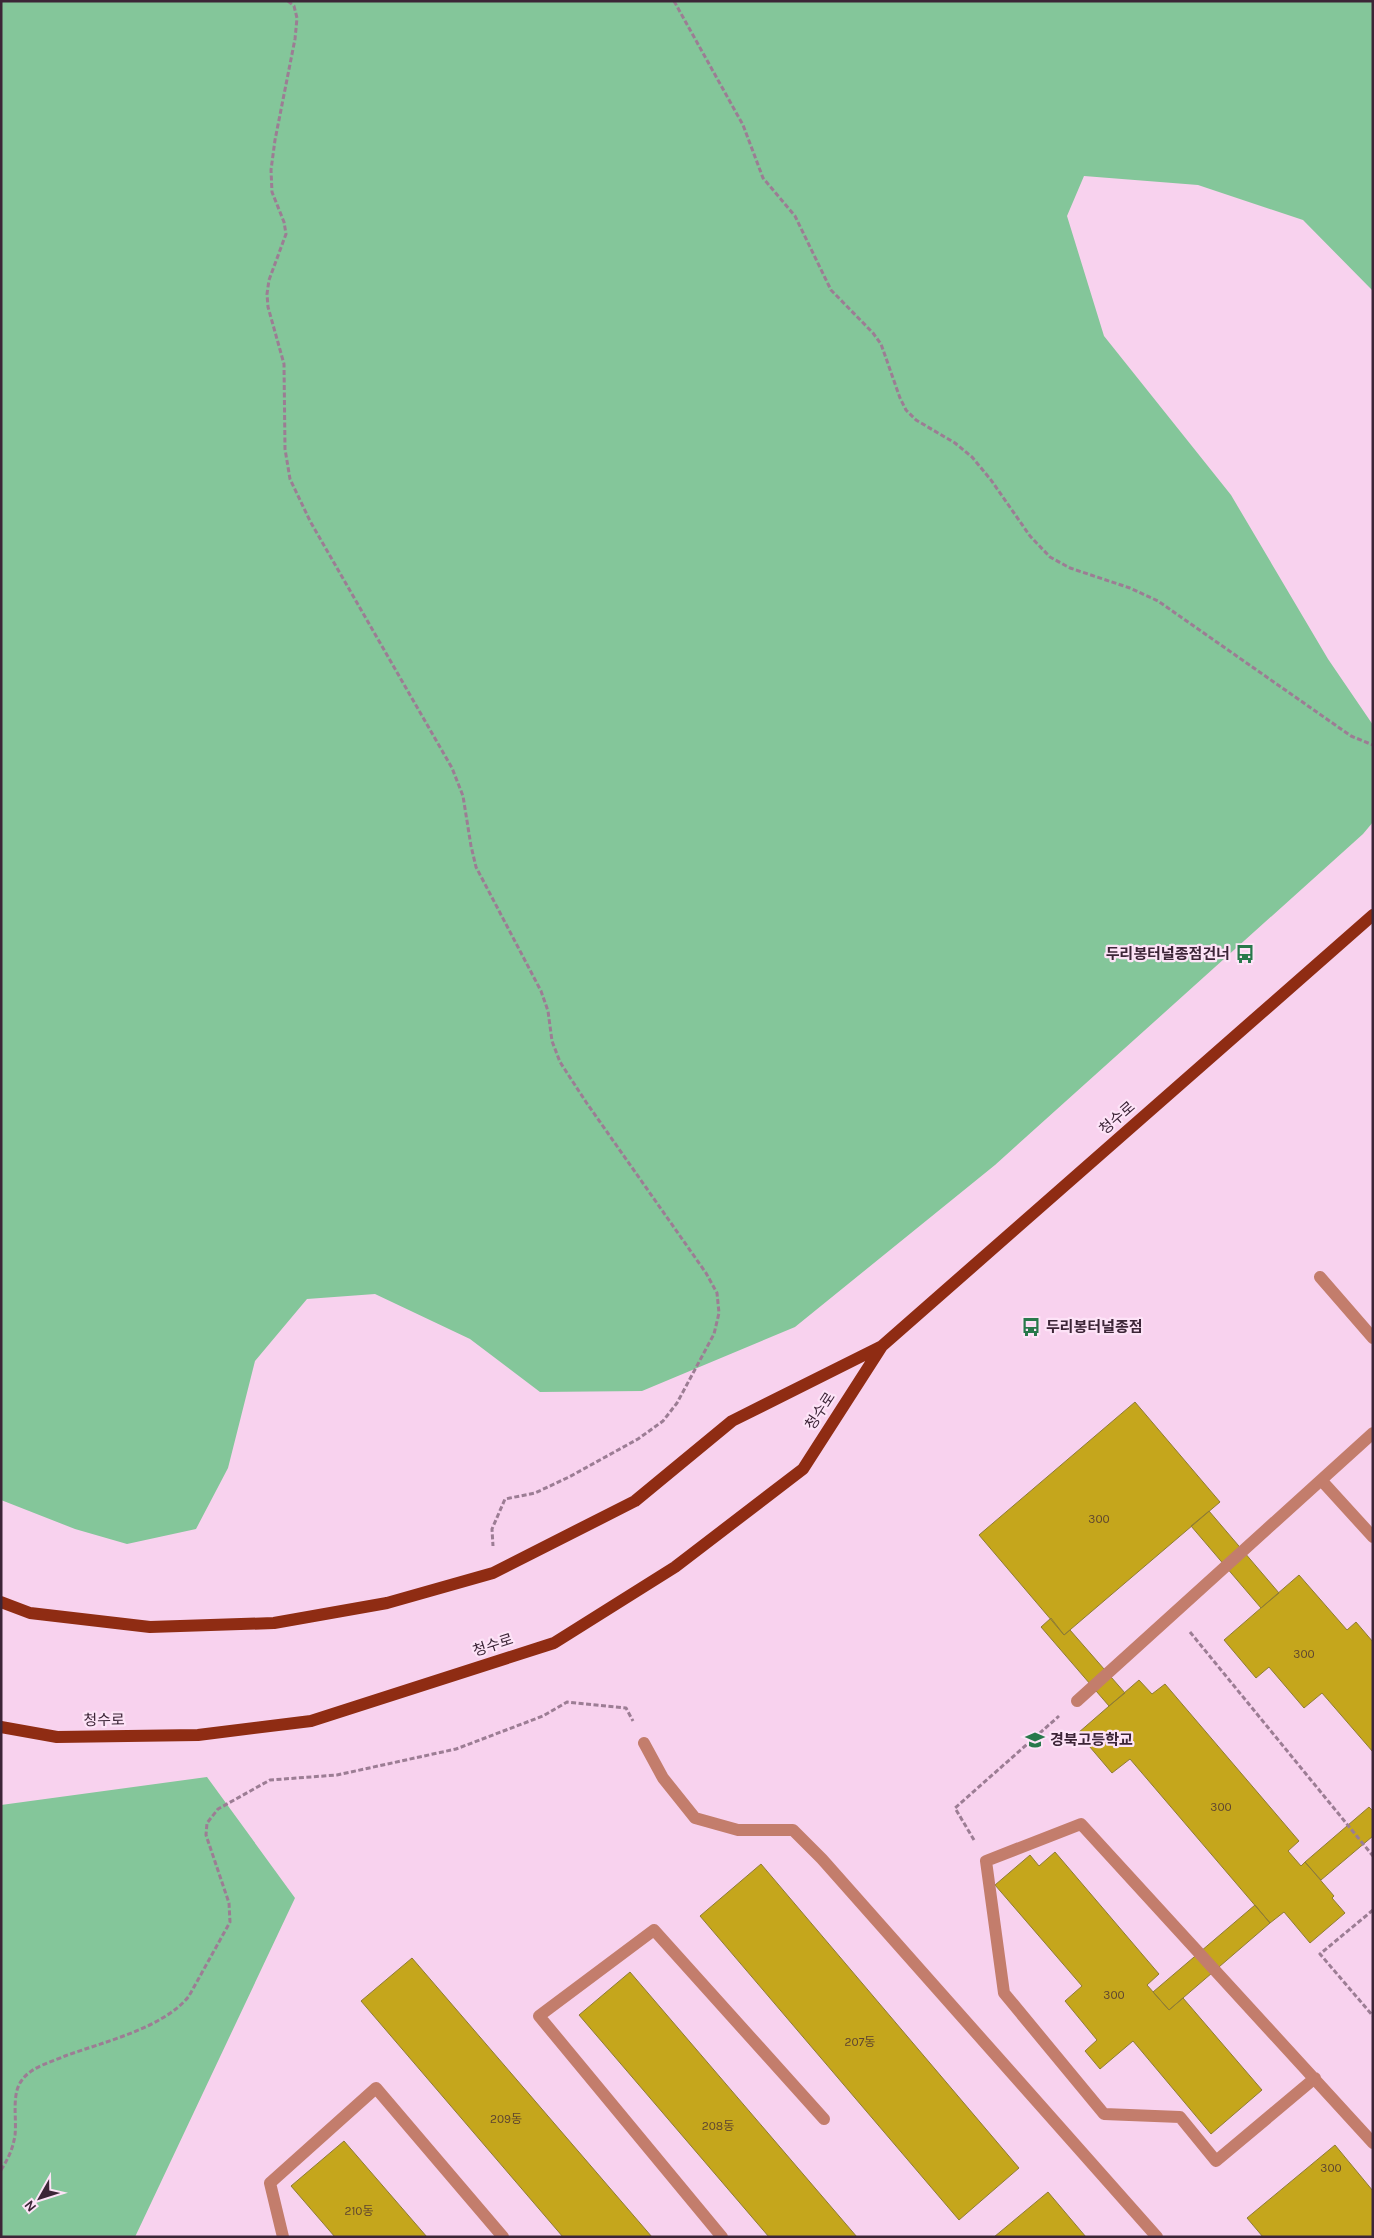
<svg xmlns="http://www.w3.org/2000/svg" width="1374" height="2238" font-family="Karla,'Noto Sans KR',sans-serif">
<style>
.green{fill:#84c69a}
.building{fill:#c5a61c;stroke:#8f7c35}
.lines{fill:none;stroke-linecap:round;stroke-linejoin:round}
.path{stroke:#9c7d94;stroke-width:3;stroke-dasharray:5 2.5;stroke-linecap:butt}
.minor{stroke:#c37d6c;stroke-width:12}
.major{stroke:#8f2c13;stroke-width:12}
.labels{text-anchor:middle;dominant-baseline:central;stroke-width:4.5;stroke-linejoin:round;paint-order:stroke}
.number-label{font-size:12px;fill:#5e4530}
.poi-label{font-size:15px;font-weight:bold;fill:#3c2537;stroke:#fde3f7;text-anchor:start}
.street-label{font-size:15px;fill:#3c2537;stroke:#fde3f7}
</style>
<rect width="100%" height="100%" fill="#f8d2ee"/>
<path class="green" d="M1 1H1373V291L1303 220 1198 185 1084 176 1067 216 1104 336 1231 495 1328 659 1373 725V822L1363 834 995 1165 795 1327 642 1391 540 1392 470 1339 375 1294 307 1299 255 1361 228 1468 196 1529 127 1544 75 1529 1 1500Z
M207 1777 295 1898 135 2237H1V1805Z"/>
<path class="building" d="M1135 1402 1220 1502 1064 1635 979 1535Z
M1209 1511 1279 1593 1261 1608 1191 1526Z
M1299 1575 1347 1630 1356 1622 1373 1642V1752L1322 1693 1304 1708 1269 1667 1256 1678 1224 1640Z
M1051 1618 1064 1635 1070 1630 1125 1693 1109 1706 1041 1627Z
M1139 1680 1152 1694 1165 1684 1299 1841 1288 1851 1301 1866 1305 1862 1334 1896 1332 1898 1345 1913 1310 1943 1284 1912 1270 1923 1130 1759 1112 1773 1078 1733Z
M1369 1807 1373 1811V1836L1321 1880 1305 1862Z
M1055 1852 1159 1974 1147 1985 1169 2010 1183 1998 1262 2090 1211 2134 1133 2041 1100 2069 1085 2051 1097 2040 1065 2001 1082 1986 995 1885 1030 1855 1039 1866Z
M761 1864 1019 2168 959 2220 700 1916Z
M1255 1905 1270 1923 1169 2010 1153 1992Z
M412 1958 652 2237H563L361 2001Z
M630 1972 857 2237H769L579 2015Z
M344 2141 427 2237H335L291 2186Z
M1335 2145 1373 2191V2237H1263L1247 2218Z
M1048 2192 1086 2237H994Z"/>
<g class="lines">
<path class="path" d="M288 1 294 6 297 18 295 39 275 140 271 170 272 192 284 222 286 234 269 280 267 294 268 307 284 364 285 449 290 479 310 521 452 768 463 796 471 846 476 867 541 991 548 1011 552 1041 560 1062 586 1102 706 1273 717 1293 719 1313 714 1334 677 1403 663 1421 638 1439 569 1477 535 1493 505 1499 492 1529 493 1546
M674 1 743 125 763 178 795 216 831 290 873 333 881 344 900 398 906 410 916 420 955 443 972 457 991 480 1030 536 1050 557 1070 568 1130 588 1158 601 1351 736 1373 745
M1190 1632 1373 1856
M974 1840 955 1808 1059 1716
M1373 1910 1320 1954 1373 2016
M1 2170C8 2159 13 2149 15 2135 17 2118 11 2094 22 2080 31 2067 51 2062 65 2056 103 2042 164 2028 189 1996L230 1922 229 1903 206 1835 207 1823 218 1809 270 1780 337 1775 456 1749 543 1716 567 1702 626 1708 633 1721"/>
<path class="minor" d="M1320 1277 1373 1338
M1322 1481 1373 1537
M1077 1701 1373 1433
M644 1743 663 1778 695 1818 738 1830H793L822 1859 1157 2237
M1315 2078 1216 2161 1180 2117 1104 2114 1004 1993 986 1861 1081 1824 1373 2143
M283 2237 270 2183 376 2088 503 2237
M722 2237 539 2016 654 1930 824 2119"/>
<path class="major" d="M1 1602 30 1613 150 1627 274 1623 387 1603 493 1573 635 1501 732 1421 882 1346 1373 915
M1 1727 57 1737 198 1735 311 1721 554 1643 675 1567 803 1469 882 1346"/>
</g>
<defs>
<g id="bus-bare" transform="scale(1.5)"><path d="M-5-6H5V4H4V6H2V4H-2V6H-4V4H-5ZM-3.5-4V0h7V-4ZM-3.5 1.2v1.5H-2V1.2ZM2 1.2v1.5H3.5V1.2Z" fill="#28794b" stroke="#fde3f7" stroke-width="2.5" paint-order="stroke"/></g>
<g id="school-bare" transform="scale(1.5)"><path d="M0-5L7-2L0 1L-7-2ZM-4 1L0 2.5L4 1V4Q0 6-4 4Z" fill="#28794b" stroke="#fde3f7" stroke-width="2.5" paint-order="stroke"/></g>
</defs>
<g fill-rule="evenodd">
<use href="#bus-bare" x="1245" y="954"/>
<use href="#bus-bare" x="1031" y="1327"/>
<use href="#school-bare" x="1035" y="1740"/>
</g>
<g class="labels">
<g class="number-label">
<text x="1099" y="1519">300</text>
<text x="1304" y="1654">300</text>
<text x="1221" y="1807">300</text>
<text x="1114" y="1995">300</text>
<text x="860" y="2042">207동</text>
<text x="506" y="2119">209동</text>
<text x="718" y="2126">208동</text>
<text x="1331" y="2168">300</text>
<text x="359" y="2211">210동</text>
</g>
<g class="poi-label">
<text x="1230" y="954" text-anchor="end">두리봉터널종점건너</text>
<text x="1046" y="1327">두리봉터널종점</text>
<text x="1050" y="1740">경북고등학교</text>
</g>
<g class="street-label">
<text transform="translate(1117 1118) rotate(-41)">청수로</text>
<text transform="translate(820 1411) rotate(-57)">청수로</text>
<text transform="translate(493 1645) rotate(-18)">청수로</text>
<text transform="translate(104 1720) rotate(-1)">청수로</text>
</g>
</g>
<rect width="1374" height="2238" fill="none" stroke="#3c2537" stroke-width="5"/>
<g transform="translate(40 2198) rotate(231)" stroke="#fde3f7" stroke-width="4" paint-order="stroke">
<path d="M0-4L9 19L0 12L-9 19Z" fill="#3c2537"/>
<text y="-8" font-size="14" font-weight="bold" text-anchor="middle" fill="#3c2537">N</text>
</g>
</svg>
